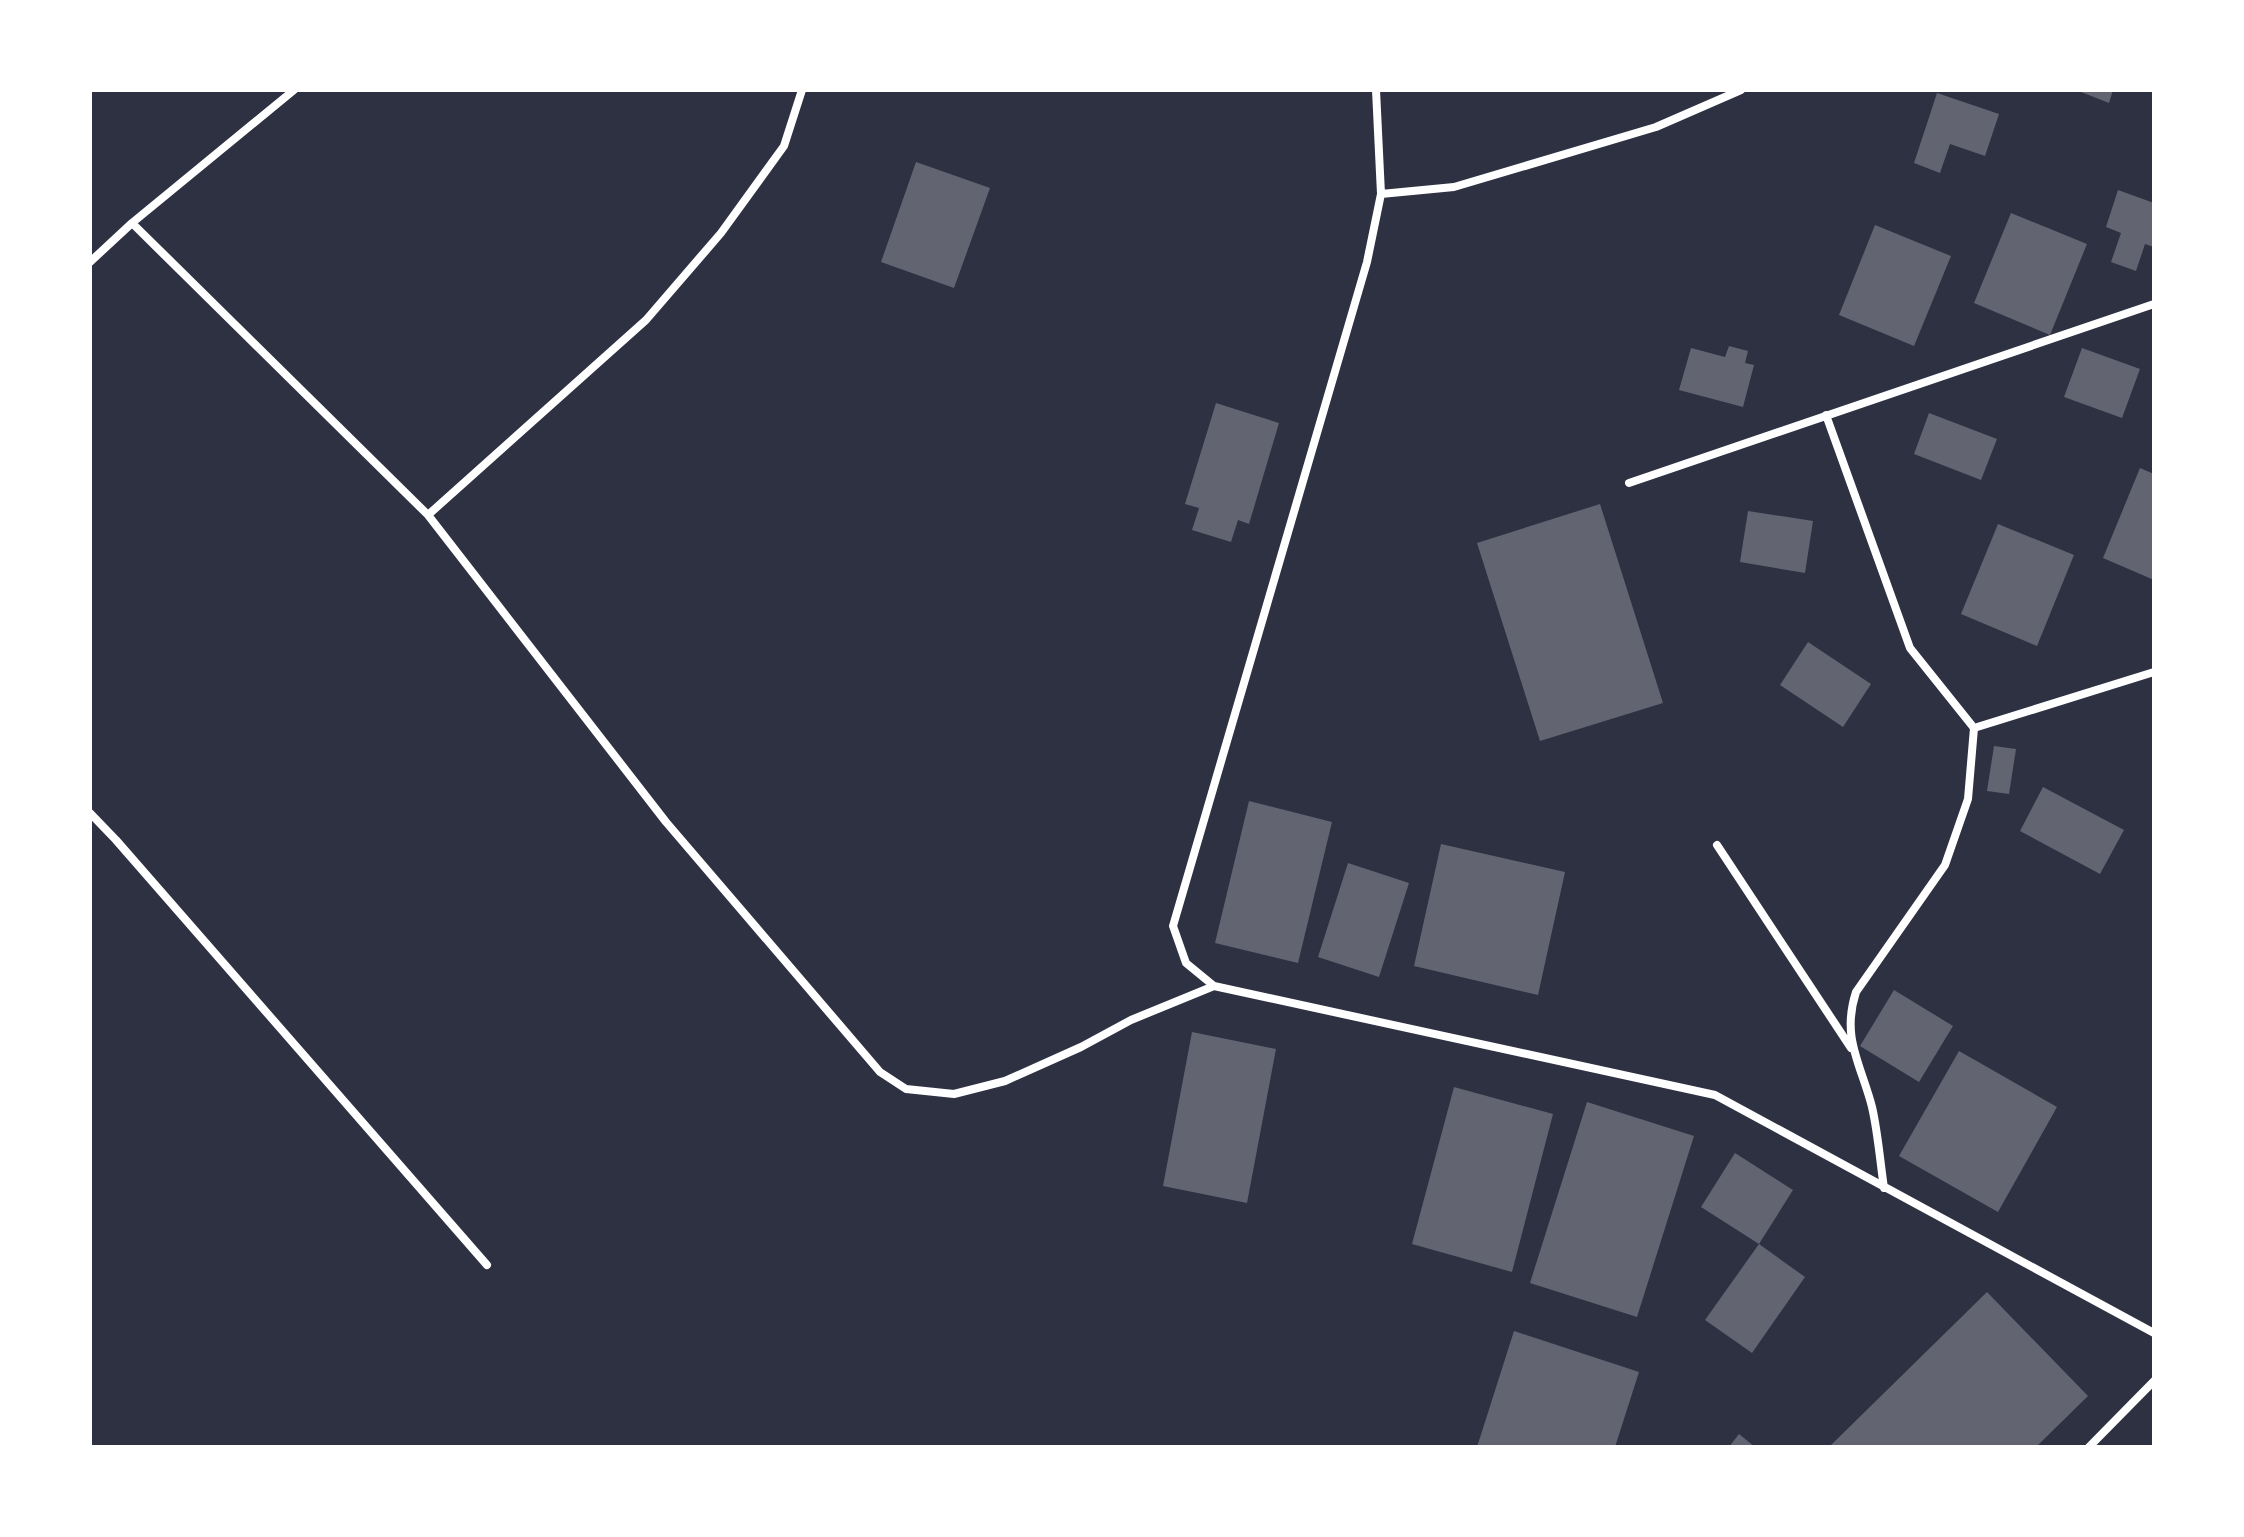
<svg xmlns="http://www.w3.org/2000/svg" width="2244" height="1537" font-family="Commissioner,sans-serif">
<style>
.building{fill:#626471}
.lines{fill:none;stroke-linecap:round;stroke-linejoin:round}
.minor{stroke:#fff;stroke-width:8}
</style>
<rect width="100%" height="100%" fill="#2d3142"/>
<path class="building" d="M2076 90H2113L2109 103Z
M1937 93 1999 114 1985 156 1950 144 1940 173 1914 163Z
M916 162 990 188 954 288 881 262Z
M2118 190 2154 203V247L2145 244 2136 271 2111 262 2121 233 2106 227Z
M2011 213 2087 244 2050 335 1974 303Z
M1875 225 1951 256 1914 346 1839 315Z
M1729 346 1748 351 1745 363 1754 365 1743 407 1679 390 1691 348 1725 357Z
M2082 348 2140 369 2122 418 2064 397Z
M1216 403 1279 423 1249 524 1238 520 1231 542 1192 530 1199 508 1185 504Z
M1929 413 1997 439 1981 480 1914 454Z
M2140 468 2154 474V580L2103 558Z
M1600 504 1663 703 1540 741 1477 543Z
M1748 511 1813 521 1805 573 1740 562Z
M1998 524 2074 555 2037 646 1961 614Z
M1808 642 1871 684 1843 727 1780 685Z
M1994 746 2016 749 2009 794 1987 791Z
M2043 787 2124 830 2100 874 2020 831Z
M1249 801 1332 822 1298 963 1215 943Z
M1441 844 1565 872 1538 995 1414 966Z
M1348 863 1409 883 1379 977 1318 957Z
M1894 990 1953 1026 1919 1082 1860 1046Z
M1192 1032 1276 1049 1247 1203 1163 1186Z
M1959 1051 2057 1107 1998 1212 1899 1156Z
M1454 1087 1553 1114 1512 1272 1412 1244Z
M1587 1102 1694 1136 1637 1317 1530 1283Z
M1735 1153 1793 1190 1759 1244 1701 1207Z
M1759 1244 1805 1277 1752 1353 1705 1320Z
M1987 1292 2088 1396 2036 1447H1829Z
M1514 1331 1639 1372 1615 1447H1477Z
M1739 1434 1755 1447H1729Z"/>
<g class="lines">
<path class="minor" d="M1381 194 1454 187 1656 127 1741 90
M132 223 428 515 646 320 721 233 784 146 802 90
M90 262 132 223 294 90
M1826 415 1910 648 1974 728 1968 799 1945 865 1856 992C1841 1038 1861 1064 1872 1107 1878 1133 1880 1161 1884 1188
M1629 483 2154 304
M428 515 666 822 880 1072 906 1089 954 1094 1005 1081 1081 1047 1131 1020 1214 986 1715 1095 2154 1333
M1974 728 2154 672
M90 813 116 840 487 1265
M1717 845 1851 1048
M1214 986 1186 963 1173 926 1367 262 1381 194 1376 90
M2089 1447 2154 1381"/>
</g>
<rect width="2244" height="1537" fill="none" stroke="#ffffff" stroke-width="184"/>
</svg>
